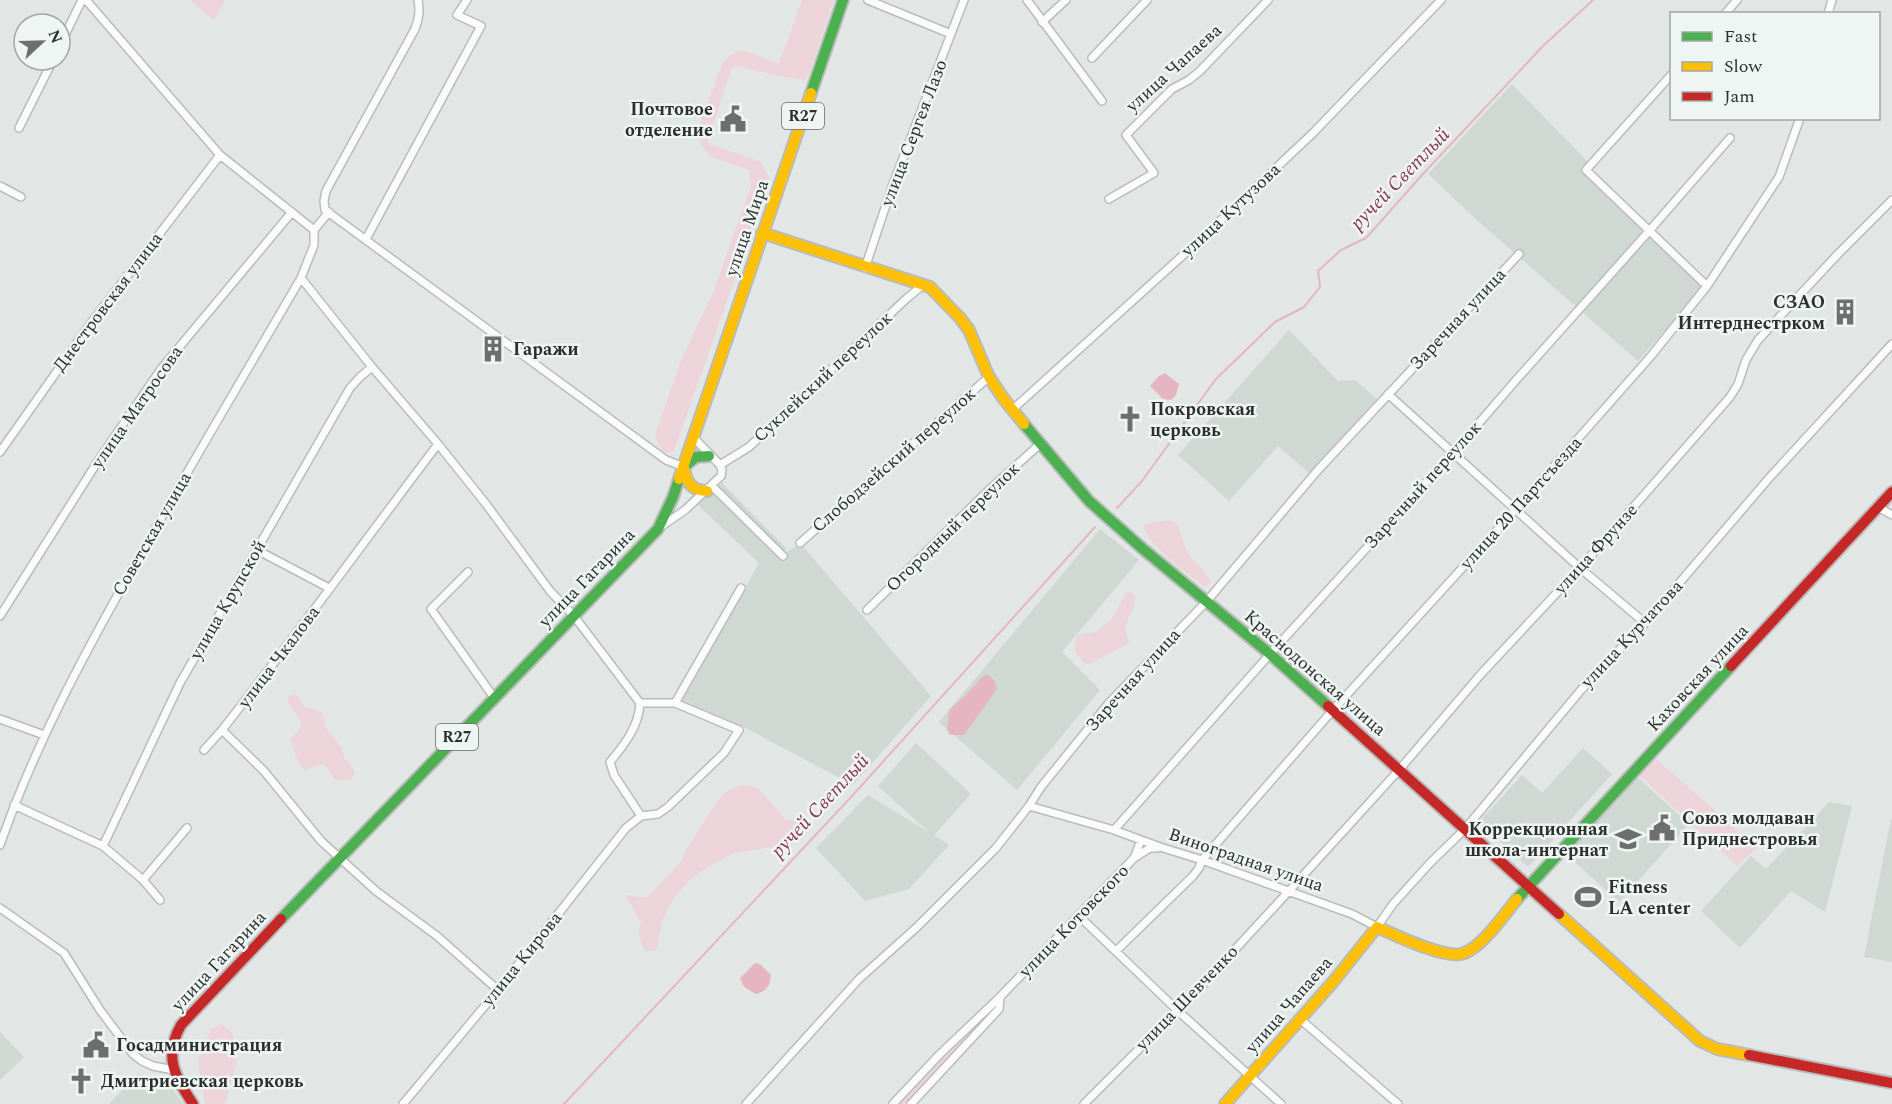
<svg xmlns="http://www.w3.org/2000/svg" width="1892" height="1104" font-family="Spectral,serif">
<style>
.built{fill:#d0d8d3}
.green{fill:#ecd4da}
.water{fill:#e6b5c2}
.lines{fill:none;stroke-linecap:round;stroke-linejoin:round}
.stream{stroke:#e6b5c2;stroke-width:2}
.street-casing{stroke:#babcbb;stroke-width:10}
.fast-casing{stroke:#babcbb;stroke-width:14}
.slow-casing{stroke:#babcbb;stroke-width:14}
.jam-casing{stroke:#babcbb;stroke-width:14}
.street{stroke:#fbfbfb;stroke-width:7}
.fast{stroke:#4caf50;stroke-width:10}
.slow{stroke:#ffc107;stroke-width:10}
.jam{stroke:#c62828;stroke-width:10}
.labels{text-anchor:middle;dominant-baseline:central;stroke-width:5;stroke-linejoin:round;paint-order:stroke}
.shield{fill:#eff5f2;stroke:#676a69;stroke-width:1.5}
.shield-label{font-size:16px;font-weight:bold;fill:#2d2f2e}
.street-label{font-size:18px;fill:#2d2f2e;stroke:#eff5f2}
.poi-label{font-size:18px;font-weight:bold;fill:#2d2f2e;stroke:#eff5f2;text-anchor:start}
.water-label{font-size:20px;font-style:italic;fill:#8b3754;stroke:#eff5f2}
</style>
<rect width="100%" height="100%" fill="#e2e6e4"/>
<path class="built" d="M1512 84 1591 165 1587 170 1704 286 1638 361 1478 221 1428 174Z
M1289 330 1338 381 1355 380 1377 399 1309 473 1278 446 1229 501 1178 455Z
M722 483 786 548 784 554 800 543 931 696 853 785 740 725 682 701 759 563 697 504Z
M1100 529 1139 560 1062 652 1100 690 1017 790 939 722Z
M916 743 971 794 934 835 949 845 909 889 865 901 816 848 868 795 930 833 878 786Z
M1583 748 1612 774 1528 867 1479 822 1522 775 1542 793Z
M1637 777 1689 824 1619 902 1567 855Z
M1829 802 1852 806 1825 912 1791 891 1740 948 1701 911 1751 856 1766 869Z
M1891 819H1892V962L1864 957Z
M0 1032 24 1057 0 1080Z
M138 1074 169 1084 183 1104H109Z"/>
<path class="green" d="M189 0H226L214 20Z
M802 0H834L809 74 805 80 778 76 738 66 732 67 707 143 761 162 770 180 677 442 673 452 666 453 659 446 655 435 682 358 713 293 751 186 749 170 711 157 703 147 697 136 700 123 723 62 731 55 742 50 779 64Z
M1168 520 1175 522C1183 533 1182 544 1189 554 1195 564 1206 571 1211 582L1205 587C1188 575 1148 545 1143 525Z
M1130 591 1136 596 1134 606 1125 626 1129 643 1090 664 1084 663 1077 654 1074 647 1077 636 1080 634 1095 632 1111 620 1125 595Z
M297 694 304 706 321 712 327 729 342 748 344 758 353 768 355 774 349 780H335L324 764 304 770 297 759 290 738 299 731 301 722 288 702 289 696Z
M1650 753 1757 848 1737 866 1634 770Z
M745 785 758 788 785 819 804 824 806 832C789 848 762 848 740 852 734 852 728 856 723 859 697 871 676 890 664 917 660 926 659 938 657 949L653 951 644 950 638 933 641 922 625 895 647 898 682 860 687 848 712 809 724 793 735 787Z
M1000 997 999 1009 912 1104H893Z
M221 1024 233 1033 236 1063 225 1104H205L198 1060 211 1029Z"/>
<path class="water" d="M1165 373 1179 384 1176 395 1171 400 1163 399 1150 386 1159 376Z
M987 674 994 680 997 689 964 735H950L947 730 949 710 966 695 982 677Z
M755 963 760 964 771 975C770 986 767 991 756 994L744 987 740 978Z"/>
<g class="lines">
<path class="stream" d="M1117 508 1142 481 1216 379 1275 322 1304 307 1320 287 1318 271 1341 250 1366 238 1422 175 1543 46 1593 0
M564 1104 852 796 1095 527"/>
<g class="street-casing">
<path id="street" d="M86 0 220 155 314 230
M418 0C420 11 419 18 415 29L326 191 324 201 325 210 666 460 684 467
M868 0 951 34
M1027 0 1102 101
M1725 14 1737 0
M1828 14 1832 0
M1042 22 1066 0
M60 45 82 0
M1092 58 1147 0
M1672 74 1586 170 1707 286
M19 128 53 60
M0 186 21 197
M1109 199 1154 173 1126 135 1172 89 1189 80 1200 71 1268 0
M314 230 329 212
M366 239 481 26 457 15 467 0
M865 268 892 187 964 0
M301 278 372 367 438 444 486 504 550 591 574 616 640 703C639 726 625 744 610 762L614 775 641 816
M1388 394 1580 568 1645 623
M1012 410 1202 238 1313 133 1441 0
M438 444C366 539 296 636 222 730L264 771 321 841 376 891 437 936 498 990
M0 452 91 323 220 155
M720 465 749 447 906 299 923 285
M712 486 783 556
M1878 507 1892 515
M659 528 685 510 721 476 722 470 720 465 694 438
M800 543 989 377
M257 550 329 588
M468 572 431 609 495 699
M867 610 989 490 1040 444
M0 616 98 461 161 369 292 212
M675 703 741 588
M0 719 44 735
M204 750 222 730
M14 805 103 846 180 683 350 388 360 377 372 367
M1029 806 1114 830 1160 847 1202 860 1352 914 1377 927 1393 904 1430 863 1465 829 1581 690 1645 623 1770 477 1892 344
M1114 830 1270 654 1454 452 1517 379 1650 230 1730 138
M0 845C34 747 83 656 134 566 188 469 245 374 301 278L314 245V230
M103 846 143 880 160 900
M1134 858 1150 848H1157
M143 880 187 828
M0 908 64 953 100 1010 133 1054 142 1061 153 1066 174 1070
M1079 916 1177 1010 1281 1104
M1116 951 1193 876 1199 868 1202 860 1333 710 1516 509 1651 356 1707 286 1779 177 1800 118
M1300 1019 1398 1104
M403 1104 498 990 626 828 641 816 658 814 668 807 724 753 739 730 675 703H640
M746 1104 859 979 917 927 996 848 1029 806 1041 787 1109 703 1207 601 1318 470 1519 254
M893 1104 939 1055 1000 997 1134 858 1141 840
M911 1104 999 1009 1000 997
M1084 1104 1193 995 1289 891 1399 770 1481 674 1580 568 1730 397 1738 384 1746 360 1758 340 1837 255 1892 200"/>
</g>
<g class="fast-casing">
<path id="fast" d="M811 93 843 0
M1024 424 1089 501 1143 549 1270 654 1328 706
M686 465 696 457 709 456
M1517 899 1731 666
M281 919 658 529 673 497 679 479"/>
</g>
<g class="slow-casing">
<path id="slow" d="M762 233 930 287 960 318 969 330 989 377 1003 398 1024 424
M684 468C686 482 692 491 707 491
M679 479 811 93
M1559 914 1700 1041 1717 1049 1749 1055
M1225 1104 1333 982 1377 927C1395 935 1442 958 1461 954 1480 950 1504 915 1517 899"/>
</g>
<g class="jam-casing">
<path id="jam" d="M1731 666 1892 492
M1328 706 1559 914
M1749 1055 1892 1083
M193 1104C175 1076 163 1057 181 1025L281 919"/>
</g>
<use href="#street" class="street"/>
<use href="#fast" class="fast"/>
<use href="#slow" class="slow"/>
<use href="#jam" class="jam"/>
</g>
<defs>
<g id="civic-bare" transform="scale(2.07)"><path d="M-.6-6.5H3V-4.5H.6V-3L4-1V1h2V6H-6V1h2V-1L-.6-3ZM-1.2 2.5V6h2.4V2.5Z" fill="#6c6f6e" stroke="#eff5f2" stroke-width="2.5" paint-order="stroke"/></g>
<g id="building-bare" transform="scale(2.07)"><path d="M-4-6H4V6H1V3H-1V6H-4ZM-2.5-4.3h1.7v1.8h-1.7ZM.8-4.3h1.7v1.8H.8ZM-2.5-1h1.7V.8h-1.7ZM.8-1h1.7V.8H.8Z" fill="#6c6f6e" stroke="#eff5f2" stroke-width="2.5" paint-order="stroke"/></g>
<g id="church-bare" transform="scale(2.07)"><path d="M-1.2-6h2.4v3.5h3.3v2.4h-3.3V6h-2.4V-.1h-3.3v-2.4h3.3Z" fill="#6c6f6e" stroke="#eff5f2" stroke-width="2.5" paint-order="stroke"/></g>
<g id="school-bare" transform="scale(2.07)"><path d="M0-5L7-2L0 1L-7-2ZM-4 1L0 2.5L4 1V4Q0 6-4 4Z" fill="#6c6f6e" stroke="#eff5f2" stroke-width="2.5" paint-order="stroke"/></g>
<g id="stadium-bare" transform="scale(2.07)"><path d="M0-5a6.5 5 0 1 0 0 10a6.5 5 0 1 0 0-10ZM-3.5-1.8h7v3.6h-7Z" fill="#6c6f6e" stroke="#eff5f2" stroke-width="2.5" paint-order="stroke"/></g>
</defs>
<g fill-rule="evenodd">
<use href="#civic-bare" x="733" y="119"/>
<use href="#building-bare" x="1845" y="312"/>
<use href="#building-bare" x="493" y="349"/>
<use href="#church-bare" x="1130" y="419"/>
<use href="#civic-bare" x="1662" y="828"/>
<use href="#school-bare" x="1628" y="839"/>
<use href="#stadium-bare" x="1588" y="897"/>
<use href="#civic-bare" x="96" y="1045"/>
<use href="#church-bare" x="81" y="1081"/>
</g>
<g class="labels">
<g class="shield">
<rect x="782" y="103" width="42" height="26" rx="4.5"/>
<rect x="436" y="724" width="42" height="26" rx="4.5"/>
</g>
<g class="shield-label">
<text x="803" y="116">R27</text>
<text x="457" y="737">R27</text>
</g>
<g class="street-label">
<text transform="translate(1174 68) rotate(-42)">улица Чапаева</text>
<text transform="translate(914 133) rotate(-69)">улица Сергея Лазо</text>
<text transform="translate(1231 210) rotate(-43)">улица Кутузова</text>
<text transform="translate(747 228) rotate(-71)">улица Мира</text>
<text transform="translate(108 302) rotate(-53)">Днестровская улица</text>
<text transform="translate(1458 319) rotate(-47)">Заречная улица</text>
<text transform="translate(823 377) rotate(-43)">Суклейский переулок</text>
<text transform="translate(137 407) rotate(-55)">улица Матросова</text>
<text transform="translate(894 460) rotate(-41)">Слободзейский переулок</text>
<text transform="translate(1423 485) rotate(-48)">Заречный переулок</text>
<text transform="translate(1521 503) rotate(-48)">улица 20 Партсъезда</text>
<text transform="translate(953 527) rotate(-44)">Огородный переулок</text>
<text transform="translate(152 534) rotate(-60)">Советская улица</text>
<text transform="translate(1596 549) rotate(-48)">улица Фрунзе</text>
<text transform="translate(587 578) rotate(-46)">улица Гагарина</text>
<text transform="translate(228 600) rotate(-60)">улица Крупской</text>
<text transform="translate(1632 634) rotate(-47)">улица Курчатова</text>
<text transform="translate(279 657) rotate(-53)">улица Чкалова</text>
<text transform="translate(1315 673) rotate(41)">Краснодонская улица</text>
<text transform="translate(1698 678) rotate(-47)">Каховская улица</text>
<text transform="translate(1133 680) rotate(-48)">Заречная улица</text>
<text transform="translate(1246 860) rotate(19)">Виноградная улица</text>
<text transform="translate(1074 921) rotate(-46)">улица Котовского</text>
<text transform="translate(522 959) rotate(-51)">улица Кирова</text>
<text transform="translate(219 961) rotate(-47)">улица Гагарина</text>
<text transform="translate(1187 998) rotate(-46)">улица Шевченко</text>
<text transform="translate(1289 1005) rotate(-49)">улица Чапаева</text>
</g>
<g class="poi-label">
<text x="713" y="109" text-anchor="end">Почтовое<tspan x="713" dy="21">отделение</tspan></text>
<text x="1825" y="302" text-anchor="end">СЗАО<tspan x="1825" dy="21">Интерднестрком</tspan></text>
<text x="513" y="349">Гаражи</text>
<text x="1150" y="409">Покровская<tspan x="1150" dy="21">церковь</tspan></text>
<text x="1682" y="818">Союз молдаван<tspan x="1682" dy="21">Приднестровья</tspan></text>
<text x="1608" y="829" text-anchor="end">Коррекционная<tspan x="1608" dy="21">школа-интернат</tspan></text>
<text x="1608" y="887">Fitness<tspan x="1608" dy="21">LA center</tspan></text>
<text x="116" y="1045">Госадминистрация</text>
<text x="101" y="1081">Дмитриевская церковь</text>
</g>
<g class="water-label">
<text transform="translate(1400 179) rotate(-46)">ручей Светлый</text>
<text transform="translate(820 806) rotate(-47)">ручей Светлый</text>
</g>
</g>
<rect x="1670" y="12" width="210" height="108" fill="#eff5f2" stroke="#a1a6a4" stroke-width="1.5"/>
<rect x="1682" y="32" width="30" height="9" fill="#4caf50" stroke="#a1a6a4" stroke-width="1.5"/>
<text x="1724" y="42" font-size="18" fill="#2d2f2e">Fast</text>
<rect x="1682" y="62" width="30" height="9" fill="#ffc107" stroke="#a1a6a4" stroke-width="1.5"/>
<text x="1724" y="72" font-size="18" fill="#2d2f2e">Slow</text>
<rect x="1682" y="92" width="30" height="9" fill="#c62828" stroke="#a1a6a4" stroke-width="1.5"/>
<text x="1724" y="102" font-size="18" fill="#2d2f2e">Jam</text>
<g transform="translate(42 42) rotate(68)"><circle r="28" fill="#eff5f2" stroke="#a1a6a4" stroke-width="1.5"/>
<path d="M0-4.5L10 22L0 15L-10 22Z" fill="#6c6f6e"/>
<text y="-9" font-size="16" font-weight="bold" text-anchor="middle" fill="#2d2f2e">N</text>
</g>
</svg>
